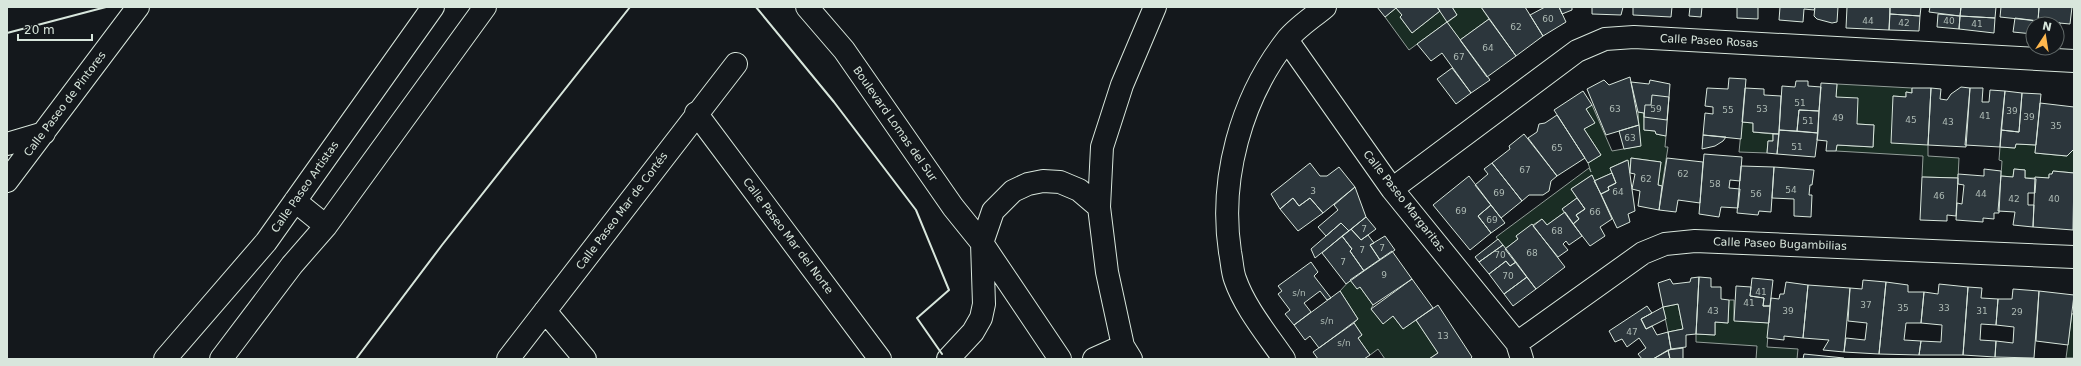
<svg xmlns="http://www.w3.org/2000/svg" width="2081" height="366" font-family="'DejaVu Sans',sans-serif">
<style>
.green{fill:#1a2d24;stroke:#939e99}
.building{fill:#2c363c;stroke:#d8e6dc}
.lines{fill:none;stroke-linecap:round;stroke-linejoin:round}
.minor-casing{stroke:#d8e6dc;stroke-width:24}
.minor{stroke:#14181c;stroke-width:22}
.wall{stroke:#d8e6dc;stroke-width:2}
.labels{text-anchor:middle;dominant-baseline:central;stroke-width:3;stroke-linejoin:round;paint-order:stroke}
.number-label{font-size:9px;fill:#adbab4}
.street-label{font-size:11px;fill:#d8e6dc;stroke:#14181c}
</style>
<rect width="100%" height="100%" fill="#14181c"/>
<path class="green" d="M1452 7H1481L1489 19 1460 40 1447 22 1409 50 1385 17 1396 8 1402 15 1400 17 1412 33 1440 11 1448 22 1457 15Z
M1837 84 1912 88V93L1906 92V97L1893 96 1928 145V156L1959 158 1958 178 1922 177 1923 156 1836 151 1837 145 1873 147 1874 125 1857 124 1836 97Z
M1592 105 1612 151 1640 146 1638 112 1644 113V130L1655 131 1656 134 1666 136 1665 147H1668L1662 186 1658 185 1661 162 1631 158 1630 173 1627 160 1610 168 1612 173 1594 181 1592 175 1571 189 1577 198 1562 209 1565 212 1547 225 1542 219 1516 236 1518 239 1505 249 1496 237 1589 168 1591 172 1588 163 1601 155 1584 129 1594 123 1586 109Z
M1742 122 1753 123V132L1773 134V141H1768L1767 153 1739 152Z
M2016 144 2036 145 2035 153 2067 156 2074 149V173L2053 171 2052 174 2049 175V178H2025V170L2014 169 2013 177 2001 176 2002 161 1999 160 2000 147 2015 148Z
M1350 280 1360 287 1373 305 1371 309 1383 323 1393 316 1403 329 1416 320 1438 353 1429 359H1385L1378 349 1370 355 1358 338 1362 335 1354 323 1358 319 1340 291Z
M1729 300H1734V320L1769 323 1767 347 1798 349 1797 359H1756L1757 346 1696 342V334L1715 335V322L1728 323Z
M1678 304 1683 329 1668 332 1663 307Z
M2072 313 2074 316V358H2066Z"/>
<path class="building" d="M1377 7H1437L1440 11 1412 33 1400 17 1402 15 1396 8 1385 17Z
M1437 7H1452L1457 15 1447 22Z
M1481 7H1525L1543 36 1516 56Z
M1545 7H1559L1566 22 1543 36 1530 15Z
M1559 7H1572V10L1562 14Z
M1592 7H1623L1621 15 1592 14Z
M1633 7H1672L1671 17 1633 15Z
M1690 7H1702L1701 17 1689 16Z
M1737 7H1758V19L1737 18Z
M1780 7H1815L1814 10 1804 9 1803 22 1779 20Z
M1815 7H1838L1837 22 1832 23 1817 19 1814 16Z
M1847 7H1890L1889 30 1846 28Z
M1890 7H1921L1920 16 1890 14Z
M1930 7H1961L1960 16 1929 12Z
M1961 7H1996L1995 18 1960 16Z
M2001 7H2039L2038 21 2000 17Z
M2039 7H2072L2070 24 2038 21Z
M1890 14 1920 16 1919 31 1889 30Z
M1938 14 1960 16 1959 29 1937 27Z
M1960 16 1995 18 1994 33 1959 29Z
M2015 18 2038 21 2037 24H2033V34L2013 32Z
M1489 19 1516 56 1487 77 1460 40Z
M2038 21 2060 23 2059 37H2057V24H2037Z
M1447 22 1490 80 1471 93 1442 53 1431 61 1417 44Z
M1452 68 1471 93 1456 104 1437 79Z
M1630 77 1639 125 1606 135 1587 89 1604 80 1609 85Z
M1729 78 1746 79 1741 139 1703 135 1705 113 1713 114V107L1705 106 1707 88 1728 89Z
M1650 80 1670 84 1666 136 1656 134 1655 131 1644 130V113L1638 112 1631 82 1649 84Z
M1796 81H1808V86L1821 87 1819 111 1799 110 1797 131 1779 130 1782 86 1795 87Z
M1821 83 1837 84 1836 97 1858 98 1857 124 1874 125 1873 147 1837 145 1836 151H1826L1827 141 1817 140Z
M1961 87 1970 88 1966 147 1928 145 1931 88 1941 89 1940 99 1947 100 1951 94Z
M1745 88 1764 89V95L1781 96 1779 134 1753 132V123L1742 122Z
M1912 88H1931L1928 145 1891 143 1893 96 1906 97V92L1912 93Z
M1970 88H1983L1982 102H1989L1990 90 2005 91 2000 147 1965 145Z
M1583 91 1592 105 1586 109 1595 123 1584 129 1601 155 1588 163 1554 110Z
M2005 91 2022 93 2019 132 2001 130Z
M2022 93 2041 94 2036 145 2016 144 2015 148 2000 147 2001 130 2019 132Z
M1652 95 1669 97 1667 120 1644 117 1645 105H1651Z
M2040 103 2074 107V149L2067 156 2035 153Z
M1799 110 1819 111 1818 133 1797 131Z
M1557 115 1585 158 1557 176 1528 138 1537 132 1539 124 1545 123Z
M1639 125 1641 146 1624 149 1619 131Z
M1779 130 1818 133 1815 157 1777 154Z
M1524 134 1557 176 1551 181 1549 191 1543 195H1529L1522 201 1492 163 1510 149 1509 146Z
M1773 134H1779L1777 154 1767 153 1768 141H1773Z
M1703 135 1726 137 1723 141 1715 146 1702 149Z
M1704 154 1742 157 1740 181 1730 180 1729 188 1740 189 1738 208 1721 207 1719 217 1699 214Z
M1631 158 1661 162 1658 185 1662 186 1659 210 1638 206 1640 191 1632 189 1635 174 1630 173Z
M1667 158 1703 162 1700 203 1678 200 1676 212 1659 210Z
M1628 160 1635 211 1628 214 1630 222 1617 228 1601 194 1609 190 1608 187 1616 183 1610 168Z
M1310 163 1320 176H1327L1339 167 1355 187 1323 213 1310 198 1299 206 1293 198 1280 209 1271 194Z
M1492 163 1522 201 1501 218 1475 185 1488 174 1484 169Z
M1741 166 1774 167 1771 212 1759 211 1758 215 1737 213Z
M1774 167 1814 170 1812 185H1810L1809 195H1812L1811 217 1794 216V199L1772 198Z
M1984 169 2001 171 1999 213H1994V219L1983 218V222L1956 220 1957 203 1962 204 1964 185 1958 184V174L1984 176Z
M2014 169 2025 170V178L2036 179 2035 193H2028V205H2034L2033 227 2013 225 2015 212 1998 211 2001 176 2013 177Z
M2053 171 2074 173 2073 230 2033 227 2035 177 2049 178V174H2052Z
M1612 173 1616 183 1608 187 1609 190 1601 194 1594 181Z
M1592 175 1612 219 1600 227 1605 236 1590 246 1573 224 1579 219 1576 215 1585 209 1571 189Z
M1469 176 1491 205 1478 216 1491 233 1470 250 1433 205Z
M1922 177 1958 178 1956 216 1947 215V221L1920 220Z
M1355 187 1366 217 1349 231 1341 223 1326 236 1318 227 1338 210 1334 205Z
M1293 198 1299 206 1310 198 1323 213 1298 231 1280 209Z
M1577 198 1585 209 1576 215 1579 219 1573 224 1562 209Z
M1491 205 1505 223 1491 233 1478 216Z
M1565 212 1582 236 1569 245 1566 241 1563 244 1568 250 1558 257 1533 226 1542 219 1547 225Z
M1366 217 1376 229 1361 240 1351 229Z
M1341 223 1349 231 1315 258 1311 249Z
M1532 224 1565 267 1536 289 1505 249 1518 239 1516 236Z
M1351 229 1361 240 1368 235 1374 243 1370 245 1380 260 1364 271 1350 251 1352 249 1342 236Z
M1342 236 1352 249 1350 251 1364 271 1346 284 1322 253Z
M1385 236 1395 250 1380 260 1370 245Z
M1498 239 1503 245 1479 262 1475 257Z
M1503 245 1516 262 1510 266 1506 261 1489 274 1479 262Z
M1392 251 1412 279 1373 305 1360 287 1357 289 1350 280Z
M1506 261 1510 266 1516 262 1527 277 1504 294 1489 274Z
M1311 262 1318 272 1314 276 1331 298 1327 300 1320 291 1304 303 1311 312 1294 325 1285 314 1290 310 1278 294 1282 291 1278 286Z
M1527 277 1536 289 1513 306 1504 294Z
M1699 277 1711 278V287H1721V299L1729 300 1728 323 1715 322V335L1696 334Z
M1699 277 1696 334 1686 335V347L1671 349 1668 332 1683 329 1678 304 1663 307 1658 283 1670 279 1673 284 1690 282 1691 278Z
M1752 278 1773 280 1770 306H1763L1764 298 1750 296Z
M1412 279 1433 308 1403 329 1393 316 1383 324 1371 309Z
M1863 280 1886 282 1879 354 1844 352 1846 338 1865 340 1867 323 1848 321 1850 288 1862 289Z
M1786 282 1808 285 1803 338 1784 336V340L1767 338 1771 298 1779 299 1780 294H1784Z
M1886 282 1908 285V292H1924L1921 323H1906L1904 340 1921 341 1919 355 1879 354Z
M1939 284 1968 287 1963 355H1919L1921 341 1941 342 1942 325 1921 323 1924 292 1938 294Z
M1808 285 1850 288 1844 352 1823 350 1829 340 1803 338Z
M1736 286 1751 287 1750 296 1764 298 1763 306H1770L1769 323 1734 321Z
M1968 287 1982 288 1981 298 1998 299 1996 325 1981 324 1980 340 1996 341 1995 357 1963 355Z
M2013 289 2039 291 2034 358 1995 357 1996 341 2013 343 2014 327 1996 325 1998 299H2012Z
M1340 291 1358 319 1319 348 1310 336 1305 340 1294 325Z
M2039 291 2074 295 2068 345 2036 341Z
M1438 305 1472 357 1470 359H1429L1438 353 1416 320Z
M1647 306 1652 313 1641 319 1646 329 1652 326 1657 335 1668 332 1671 349 1653 359H1642L1638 354 1646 348 1639 338 1627 347 1622 339 1615 342 1609 331Z
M1663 307 1666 319 1646 329 1641 319Z
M1354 323 1362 335 1358 338 1370 355 1364 359H1318L1313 352Z
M1683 348V359H1670L1668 350Z
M1668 350 1670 359H1653Z
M1804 354 1844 358V359H1803Z"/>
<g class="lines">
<g class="minor-casing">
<path id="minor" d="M807 7 844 50 953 207 982 243 1060 359
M1287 40 1392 189 1517 343 1522 359
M696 113 880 359
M7 144 44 133
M7 181 138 7
M1392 189 1577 51 1605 39 1634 37 2074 61
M295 201 326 226
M545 311 585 359
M1517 343 1643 253 1665 244 1695 241 2074 257
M165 359 266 242 433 7
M221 359 292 265 326 226 485 7
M508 359 736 64
M948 359 973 332 981 318 984 304 982 243 993 211 1013 191 1028 184 1043 181 1060 182 1079 190 1099 207
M1094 359 1123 346
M1131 359 1123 346 1107 272 1099 207 1102 147 1122 85 1155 7
M1284 359C1267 334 1245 308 1235 279 1232 271 1232 261 1230 252 1219 179 1241 99 1286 41 1296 28 1312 18 1325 7"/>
</g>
<use href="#minor" class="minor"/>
<path class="wall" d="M756 7 834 102 916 210 949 290 917 318 942 354
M7 33 106 7
M356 359 442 245 630 7"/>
</g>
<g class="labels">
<g class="number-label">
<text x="1548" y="19">60</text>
<text x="1868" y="21">44</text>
<text x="1949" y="21">40</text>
<text x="1904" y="23">42</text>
<text x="1977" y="24">41</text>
<text x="1516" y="27">62</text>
<text x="1488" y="48">64</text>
<text x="1459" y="57">67</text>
<text x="1800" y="103">51</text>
<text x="1615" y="109">63</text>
<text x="1656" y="109">59</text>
<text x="1762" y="109">53</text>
<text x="1728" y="110">55</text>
<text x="2012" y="111">39</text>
<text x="1985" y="116">41</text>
<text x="2029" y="117">39</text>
<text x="1838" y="118">49</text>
<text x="1911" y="120">45</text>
<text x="1808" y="121">51</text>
<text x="1948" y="122">43</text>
<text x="2056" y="126">35</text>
<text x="1630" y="138">63</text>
<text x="1797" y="147">51</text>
<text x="1557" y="148">65</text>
<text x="1525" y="170">67</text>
<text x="1683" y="174">62</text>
<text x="1646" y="179">62</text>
<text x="1715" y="184">58</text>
<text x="1791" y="190">54</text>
<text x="1313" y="191">3</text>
<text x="1618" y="192">64</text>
<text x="1499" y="193">69</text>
<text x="1756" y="194">56</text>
<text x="1981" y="194">44</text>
<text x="1939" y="196">46</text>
<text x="2014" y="199">42</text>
<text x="2054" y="199">40</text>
<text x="1461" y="211">69</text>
<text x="1595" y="212">66</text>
<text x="1492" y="220">69</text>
<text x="1364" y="229">7</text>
<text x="1557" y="231">68</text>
<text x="1382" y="248">7</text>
<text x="1362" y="250">7</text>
<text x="1532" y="253">68</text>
<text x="1500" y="255">70</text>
<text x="1343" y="262">7</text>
<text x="1384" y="275">9</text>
<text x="1508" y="276">70</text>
<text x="1761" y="292">41</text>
<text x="1299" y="293">s/n</text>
<text x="1749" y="303">41</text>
<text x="1866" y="305">37</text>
<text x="1903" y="308">35</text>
<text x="1944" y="308">33</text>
<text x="1713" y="311">43</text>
<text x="1788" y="311">39</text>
<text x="1982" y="311">31</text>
<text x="2017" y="312">29</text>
<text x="1327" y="321">s/n</text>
<text x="1632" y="332">47</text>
<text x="1443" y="336">13</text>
<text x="1344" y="343">s/n</text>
</g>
<g class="street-label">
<text transform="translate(1709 41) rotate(3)">Calle Paseo Rosas</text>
<text transform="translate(65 104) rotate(-53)">Calle Paseo de Pintores</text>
<text transform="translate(895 124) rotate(55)">Boulevard Lomas del Sur</text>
<text transform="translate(305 187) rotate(-55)">Calle Paseo Artistas</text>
<text transform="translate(1404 201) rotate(52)">Calle Paseo Margaritas</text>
<text transform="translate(622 211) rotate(-53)">Calle Paseo Mar de Cortés</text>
<text transform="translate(788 236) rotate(53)">Calle Paseo Mar del Norte</text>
<text transform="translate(1780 244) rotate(2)">Calle Paseo Bugambilias</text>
</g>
</g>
<rect width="2081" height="366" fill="none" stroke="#d8e6dc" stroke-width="16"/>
<g transform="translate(2045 36) rotate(12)"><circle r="19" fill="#14181c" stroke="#626a69"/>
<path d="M0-3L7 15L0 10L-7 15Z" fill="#ffb74d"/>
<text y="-6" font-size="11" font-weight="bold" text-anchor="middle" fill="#d8e6dc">N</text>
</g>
<path d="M18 34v6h74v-6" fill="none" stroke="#d8e6dc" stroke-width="2"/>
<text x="24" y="34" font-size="12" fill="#d8e6dc" stroke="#14181c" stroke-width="3" paint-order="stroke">20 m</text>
</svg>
